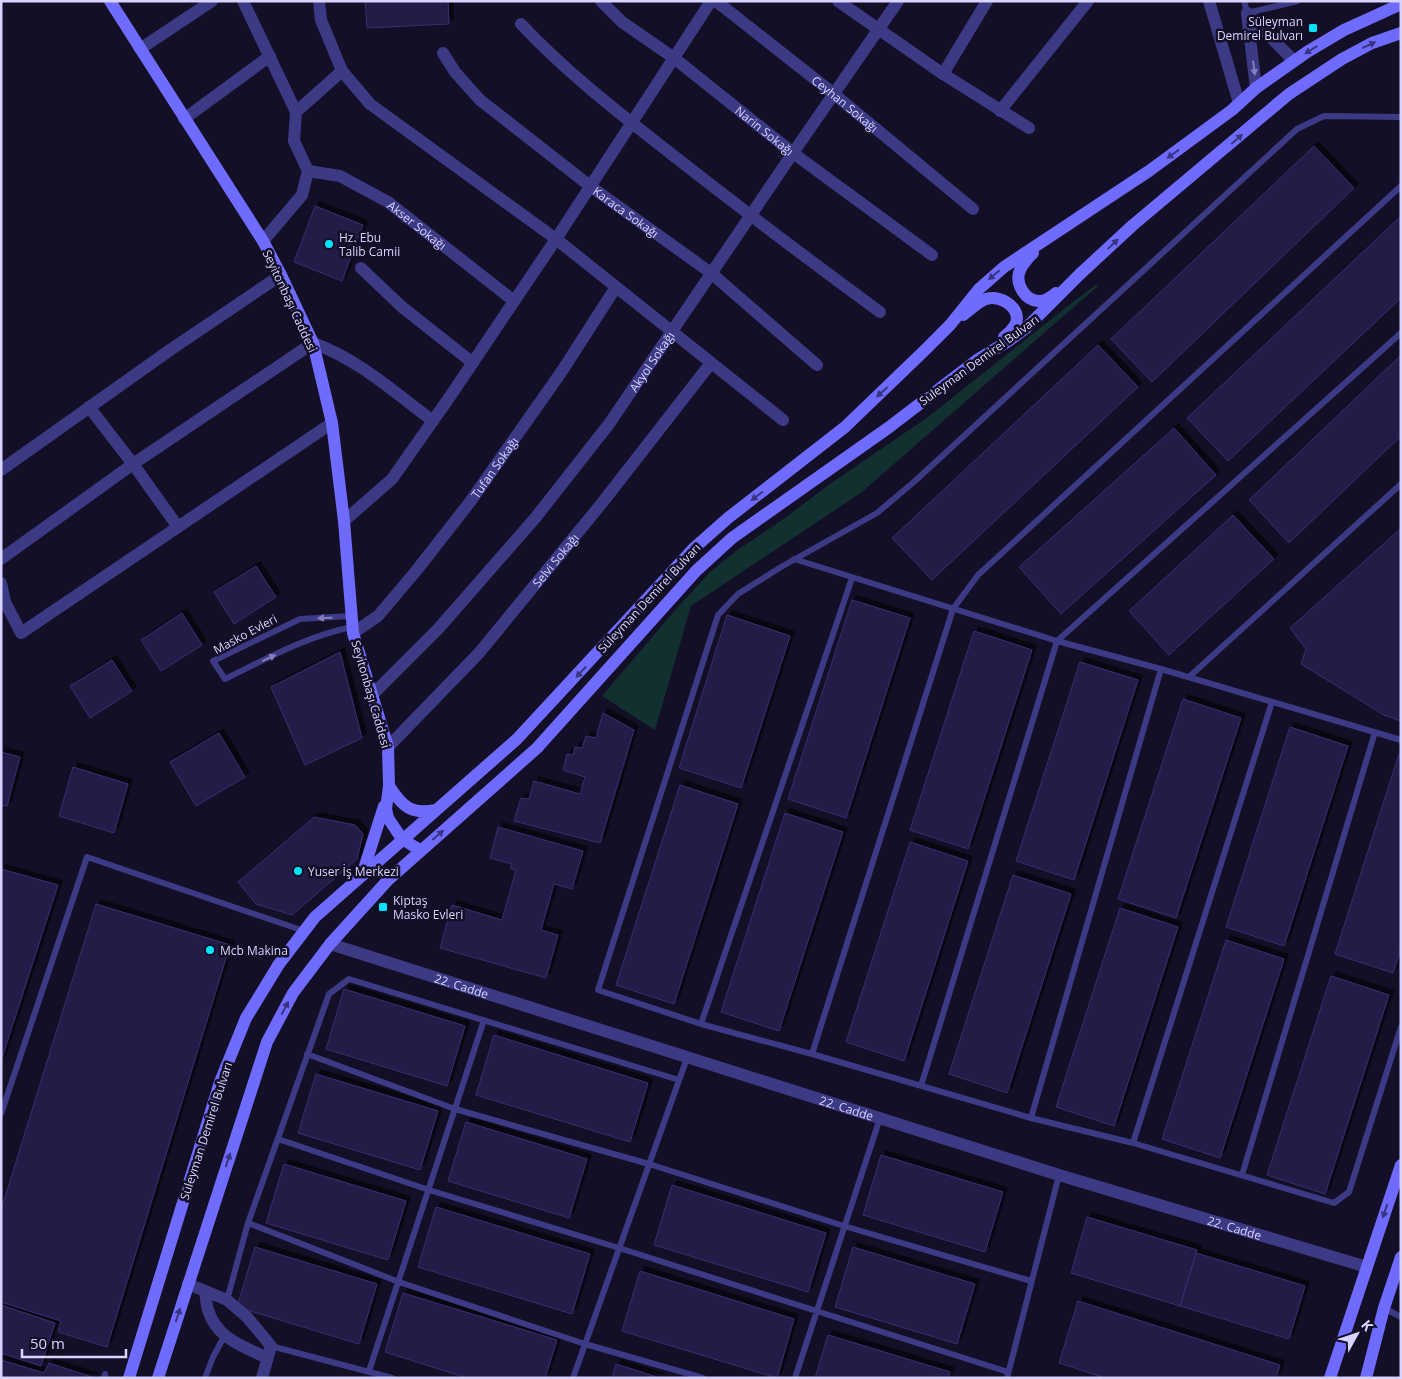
<svg xmlns="http://www.w3.org/2000/svg" width="1402" height="1379" font-family="'Open Sans',sans-serif">
<style>
.green{fill:#12302f}
.building{fill:#241b47;stroke:#3b2d73;filter:url(#shadow)}
.lines{fill:none;stroke-linecap:round;stroke-linejoin:round}
.lane{stroke:#3d3a85;stroke-width:6}
.street{stroke:#3d3a85;stroke-width:12}
.secondary{stroke:#6f6bff;stroke-width:12}
.oneway{fill:#38347d}
.oneway2{fill:#837fbc}
.poi-dot{fill:#00e5ff;stroke:#130f26;stroke-width:2}
.labels{text-anchor:middle;dominant-baseline:central;stroke-width:5;stroke-linejoin:round;paint-order:stroke}
.poi-label{font-size:12px;fill:#d9d4ff;stroke:#130f26;text-anchor:start}
.street-label{font-size:12px;fill:#d9d4ff;stroke:#130f26}
</style>
<defs>
<filter id="shadow"><feDropShadow dx="4.5" dy="-4.5" stdDeviation="0" flood-color="#0009"/></filter>
</defs>
<rect width="100%" height="100%" fill="#130f26"/>
<path class="green" d="M1096 285 1098 286 862 492 691 606 655 730 602 696 677 608 709 573 736 551 785 518 827 486 928 417 1078 298Z"/>
<path class="building" d="M365 1H448L449 24 367 28Z
M1314 146 1354 188 1152 382 1111 339Z
M315 206 363 225 342 281 294 262Z
M1401 216V298L1228 461 1187 418Z
M1098 345 1138 387 932 580 892 538Z
M1401 355V436L1289 543 1249 500Z
M1174 428 1216 475 1061 614 1019 567Z
M1233 515 1274 559 1169 655 1129 611Z
M1401 528V721L1384 715 1301 664 1306 649 1290 628Z
M256 566 276 597 234 624 214 592Z
M852 600 910 618 846 818 788 799Z
M182 613 202 645 161 671 141 640Z
M727 615 790 636 741 788 679 768Z
M974 631 1032 650 968 849 910 830Z
M340 652 362 738 305 765 271 687Z
M112 660 132 691 90 718 70 686Z
M1080 662 1138 680 1074 880 1016 861Z
M1183 699 1241 718 1176 918 1118 899Z
M603 713 634 730 600 843 514 821 521 798 529 799 534 781 580 794 585 777 563 770 567 754 573 755 575 747 582 748 586 736 596 738Z
M1290 727 1348 746 1284 946 1226 927Z
M219 733 245 777 196 806 170 762Z
M1 752 20 757 7 806 1 805Z
M1399 754 1401 755V948L1393 973 1335 954Z
M73 767 128 784 114 833 59 816Z
M680 785 738 804 674 1004 616 985Z
M785 813 843 832 779 1031 721 1012Z
M314 817 355 825 363 834 357 859 292 915 256 904 238 882Z
M498 827 583 851 572 889 554 884 541 930 558 935 546 978 440 948 452 905 502 920 516 870 510 868 512 864 490 858Z
M910 842 968 861 904 1061 846 1042Z
M1 869 58 885 1 1061Z
M1013 875 1071 894 1007 1093 949 1074Z
M96 904 230 945 107 1347 58 1332 61 1321 1 1302V1210Z
M1120 908 1178 927 1114 1126 1056 1107Z
M1226 940 1284 959 1220 1158 1162 1139Z
M1331 976 1389 995 1325 1194 1267 1175Z
M344 989 465 1026 447 1086 326 1049Z
M494 1035 648 1083 630 1142 476 1095Z
M316 1074 438 1111 420 1170 298 1133Z
M466 1122 587 1159 569 1218 448 1181Z
M881 1155 1003 1192 985 1252 863 1215Z
M284 1164 406 1201 388 1260 266 1223Z
M672 1185 826 1233 808 1292 654 1245Z
M436 1207 590 1254 572 1314 418 1267Z
M1087 1217 1197 1250 1180 1306 1071 1273Z
M255 1247 377 1284 359 1344 237 1307Z
M853 1247 975 1284 957 1344 835 1307Z
M1196 1253 1305 1286 1289 1339 1180 1306Z
M640 1271 794 1319 777 1378 622 1331Z
M403 1293 557 1340 545 1378H467L385 1352Z
M1078 1301 1280 1365 1276 1378H1105L1059 1363Z
M1 1305 55 1323 41 1366 1 1353Z
M828 1335 950 1372 948 1378H815Z
M1 1360 44 1373 49 1363 95 1378H1Z
M616 1364 660 1378H612Z"/>
<g class="lines">
<path class="lane" d="M1244 1 1247 13 1298 1
M1401 117 1324 116 1297 129 915 481 877 513 781 567 738 594 718 615 598 990 701 1024 812 1054 1031 1118 1133 1143 1334 1203 1349 1192 1401 1027
M794 559 1057 641 1161 669 1401 740
M350 616 300 619 213 661 225 679C266 659 307 636 352 627
M1189 677 1401 484
M701 1024 852 578
M307 1054 455 1109 649 1164 844 1226 1031 1281
M812 1054 953 609 978 575 1401 186
M921 1086 1057 641 1401 333
M1 1114 87 857 304 931
M1031 1118 1161 669
M278 1139 429 1190 619 1248 1008 1372
M1133 1143 1272 702
M1242 1175 1375 732
M248 1223 399 1282 585 1344 703 1378
M227 1300 248 1223 329 994 349 979 679 1080
M1384 1308 1401 1317
M271 1346 392 1378
M369 1371 484 1020
M104 1378 105 1374
M205 1378 213 1357 225 1335
M573 1378 687 1058
M795 1378 880 1118
M1007 1378 1059 1175"/>
<g class="street">
<path d="M243 1 296 112"/>
<path d="M319 1 321 20 342 71 370 104 556 239 783 420"/>
<path id="s1" d="M601 1 622 22 674 58 793 153 932 255"/>
<path id="s2" d="M716 1 834 94 973 209"/>
<path d="M838 1 943 74 1029 128"/>
<path d="M1209 1 1239 103"/>
<path d="M1247 13 1256 88"/>
<path d="M1247 13 1294 61"/>
<path d="M521 24C566 72 619 113 670 153 739 207 809 260 880 312"/>
<path d="M140 49 212 1"/>
<path id="s3" d="M443 53 455 72 480 100 590 186 711 273 817 365"/>
<path d="M943 74 987 1"/>
<path d="M1000 111 1088 1"/>
<path d="M184 119 270 56"/>
<path id="s4" d="M308 171 340 176 388 202 514 301"/>
<path d="M263 241 302 195 308 171 294 141 296 112 342 71"/>
<path d="M361 268 402 307 473 363"/>
<path d="M89 407 133 464 178 527"/>
<path d="M1 470 170 350 281 275"/>
<path d="M344 521 392 479 451 395 556 239 711 1"/>
<path d="M1 559 133 464 313 343C358 359 395 393 433 421"/>
<path d="M1 583 5 602 21 633 332 423"/>
<path id="s5" d="M353 633 378 616 416 571 470 502 562 371 616 287"/>
<path id="s6" d="M372 695 439 628 536 517 609 424 793 153 898 1"/>
<path id="s7" d="M388 747 479 653 602 503 711 363"/>
<path id="s8" d="M330 944 1059 1175 1367 1267"/>
<path d="M188 1284 227 1300 247 1317 271 1346 262 1378"/>
<path d="M205 1291C206 1297 206 1304 208 1310 217 1339 243 1346 267 1358"/>
</g>
<path class="secondary" d="M110 1 263 241 281 275 313 343 332 423 344 521 353 633 388 747 389 786 386 809 388 818 402 839 420 850
M1033 253C1027 259 1021 265 1019 273 1016 285 1025 300 1038 301 1045 302 1051 297 1056 293
M963 315C970 310 978 302 986 299 998 295 1016 304 1017 318 1017 326 1009 333 1004 337
M389 786C402 806 411 815 435 810
M363 872 384 806
M129 1378 220 1082 246 1018 279 964 315 917 517 739 693 549 728 518 845 427 925 350 950 325 979 289 1004 267 1149 171 1232 110 1256 88 1307 52 1344 30 1401 4
M158 1378 267 1042 293 993 330 944 388 880 537 748 696 571 732 538 888 428 977 360 1010 340 1026 328 1080 274 1133 225 1289 94 1342 59 1372 43 1401 33
M1330 1378 1401 1165
M1366 1378 1384 1308 1401 1257"/>
</g>
<defs><path id="oneway-solid" d="M-6-.8H1V-3.2L6.5 0L1 3.2V.8H-6Z" transform="scale(1.25)"/></defs>
<g class="oneway">
<use href="#oneway-solid" transform="translate(1369 45) rotate(-25)"/>
<use href="#oneway-solid" transform="translate(1311 50) rotate(148)"/>
<use href="#oneway-solid" transform="translate(1237 139) rotate(-41)"/>
<use href="#oneway-solid" transform="translate(1173 154) rotate(144)"/>
<use href="#oneway-solid" transform="translate(1113 244) rotate(-43)"/>
<use href="#oneway-solid" transform="translate(994 275) rotate(140)"/>
<use href="#oneway-solid" transform="translate(882 392) rotate(138)"/>
<use href="#oneway-solid" transform="translate(757 496) rotate(143)"/>
<use href="#oneway-solid" transform="translate(581 672) rotate(133)"/>
<use href="#oneway-solid" transform="translate(438 835) rotate(-41)"/>
<use href="#oneway-solid" transform="translate(285 1008) rotate(-62)"/>
<use href="#oneway-solid" transform="translate(228 1160) rotate(-72)"/>
<use href="#oneway-solid" transform="translate(1385 1211) rotate(108)"/>
<use href="#oneway-solid" transform="translate(178 1315) rotate(-72)"/>
</g>
<g class="oneway2">
<use href="#oneway-solid" transform="translate(1254 68) rotate(83)"/>
<use href="#oneway-solid" transform="translate(325 618) rotate(178)"/>
<use href="#oneway-solid" transform="translate(269 658) rotate(-25)"/>
</g>
<g class="poi-dot">
<rect x="1308" y="23" width="10" height="10" rx="2.5"/>
<circle cx="329" cy="244" r="5"/>
<circle cx="298" cy="871" r="5"/>
<rect x="378" y="902" width="10" height="10" rx="2.5"/>
<circle cx="210" cy="950" r="5"/>
</g>
<g class="labels">
<g class="poi-label">
<text x="1303" y="21" text-anchor="end">Süleyman<tspan x="1303" dy="14">Demirel Bulvarı</tspan></text>
<text x="339" y="237">Hz. Ebu<tspan x="339" dy="14">Talib Camii</tspan></text>
<text x="308" y="871">Yuser İş Merkezi</text>
<text x="393" y="900">Kiptaş<tspan x="393" dy="14">Masko Evleri</tspan></text>
<text x="220" y="950">Mcb Makina</text>
</g>
<g class="street-label">
<text stroke="none"><textPath href="#s2" startOffset="165">Ceyhan Sokağı</textPath></text>
<text stroke="none"><textPath href="#s1" startOffset="209">Narin Sokağı</textPath></text>
<text stroke="none"><textPath href="#s3" startOffset="244">Karaca Sokağı</textPath></text>
<text stroke="none"><textPath href="#s4" startOffset="124">Akser Sokağı</textPath></text>
<text transform="translate(290 301) rotate(65)">Seyitonbaşı Caddesi</text>
<text transform="translate(979 360) rotate(-36)">Süleyman Demirel Bulvarı</text>
<text stroke="none"><textPath href="#s6" startOffset="436">Akyol Sokağı</textPath></text>
<text stroke="none"><textPath href="#s5" startOffset="219">Tufan Sokağı</textPath></text>
<text stroke="none"><textPath href="#s7" startOffset="251">Selvi Sokağı</textPath></text>
<text transform="translate(649 598) rotate(-47)">Süleyman Demirel Bulvarı</text>
<text transform="translate(245 634) rotate(-28)">Masko Evleri</text>
<text transform="translate(371 694) rotate(74)">Seyitonbaşı Caddesi</text>
<text stroke="none"><textPath href="#s8" startOffset="138">22. Cadde</textPath></text>
<text stroke="none"><textPath href="#s8" startOffset="542">22. Cadde</textPath></text>
<text transform="translate(206 1131) rotate(-72)">Süleyman Demirel Bulvarı</text>
<text stroke="none"><textPath href="#s8" startOffset="948">22. Cadde</textPath></text>
</g>
</g>
<rect width="1402" height="1379" fill="none" stroke="#d9d4ff" stroke-width="5"/>
<g transform="translate(1357 1334) rotate(50)" stroke="#130f26" stroke-width="4" paint-order="stroke">
<path d="M0-4L9 19L0 12L-9 19Z" fill="#d9d4ff"/>
<text y="-8" font-size="14" font-weight="bold" text-anchor="middle" fill="#d9d4ff">K</text>
</g>
<path d="M22 1349v8h104v-8" fill="none" stroke="#d9d4ff" stroke-width="2.5"/>
<text x="30" y="1349" font-size="15" fill="#d9d4ff" stroke="#130f26" stroke-width="4" paint-order="stroke">50 m</text>
</svg>
